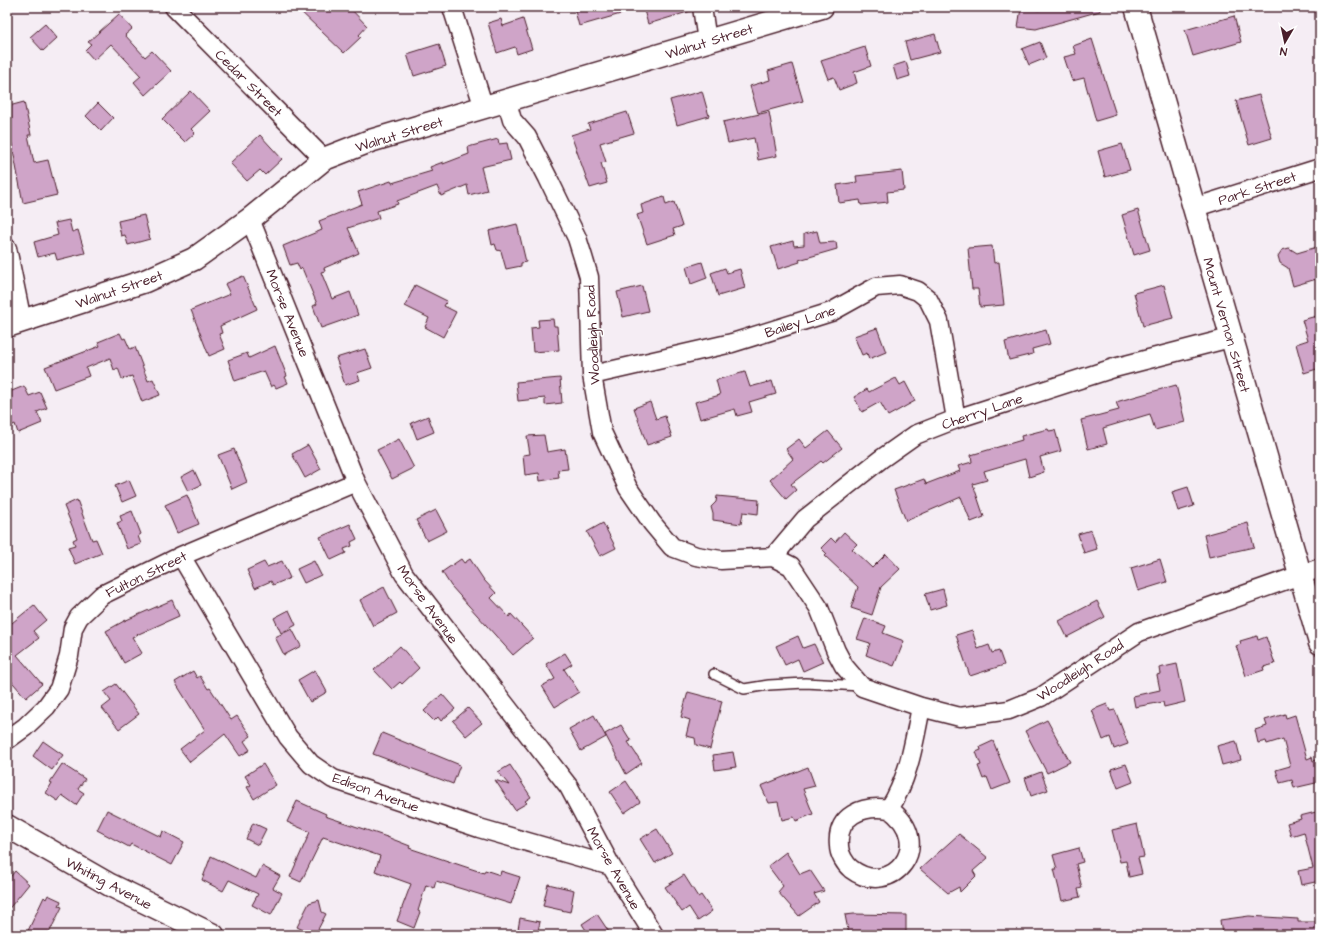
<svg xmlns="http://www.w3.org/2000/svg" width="1327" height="942" font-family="'Architects Daughter',sans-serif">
	<rect width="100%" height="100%" fill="#f5edf4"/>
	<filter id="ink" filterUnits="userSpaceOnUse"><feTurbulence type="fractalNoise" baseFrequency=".025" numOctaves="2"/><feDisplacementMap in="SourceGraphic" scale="8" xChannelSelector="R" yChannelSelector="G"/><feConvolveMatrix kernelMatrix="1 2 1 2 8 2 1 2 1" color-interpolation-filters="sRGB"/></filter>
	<g filter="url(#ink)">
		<path fill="#cfa4c8" stroke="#4a1f2b" d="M296,7H349L367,26L359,35L361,37L344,53Z
			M574,7H630L631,11L579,26Z
			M643,7H691V11L648,24Z
			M1050,7H1100V11L1036,29L1018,27L1021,8L1039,10Z
			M119,14L132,29L125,35L145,57L152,51L171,71L145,95L134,82L141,76L111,44L94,60L85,50L91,44L88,42Z
			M1234,16L1241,42L1193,56L1185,30Z
			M501,19L503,26L523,19L532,49L517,54L515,47L497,53L488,23Z
			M45,24L57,38L43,51L30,37Z
			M935,34L940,52L910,60L905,42Z
			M1092,39L1116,115L1096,121L1084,78L1072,81L1064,57L1076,54L1073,46Z
			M1040,42L1046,58L1029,65L1022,49Z
			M439,44L446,66L414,76L407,54Z
			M865,47L871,66L854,72L857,83L839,90L834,77L828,79L821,61Z
			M906,62L910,76L897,80L893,66Z
			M792,64L803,101L758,113L750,86L770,80L768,71Z
			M191,91L210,111L191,129L195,133L185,142L162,119Z
			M702,91L709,116L677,125L670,100Z
			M1259,95L1272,138L1249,145L1236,101Z
			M24,102L31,135H28L34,163L48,160L57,195L23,203L7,118L11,117L9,106Z
			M98,103L113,118L101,131L86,116Z
			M627,112L634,133L600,143L606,162L601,163L607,183L590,188L571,135L590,129L588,124Z
			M769,112L777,156L758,160L754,138L728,143L723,122Z
			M260,135L282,159L265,175L260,170L247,181L230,163Z
			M498,139L499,144L507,143L511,160L481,167L487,190L469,195L467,185L441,196L437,186L397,201L398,204L377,211L379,218L348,228L359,253L324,268L325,271L321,272L332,299L350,292L358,315L321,328L313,306L317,304L302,268L300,270L297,263L290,265L283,246L322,230L319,221L362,204L358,192L391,181L392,183L432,171L430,167L443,162V164L469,154L468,147Z
			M1122,144L1130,170L1105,177L1098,151Z
			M902,171L904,190L887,192L888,202L861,205L860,200L839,203L837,185L857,182L856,176Z
			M664,197L666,205L674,202L682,226L673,229L675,235L647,244L637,215L643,213L641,205Z
			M1138,210L1150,250L1134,255L1122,215Z
			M144,215L150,239L128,245L125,235L121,236L118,221Z
			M69,220L72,232L78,230L85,253L57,260L55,253L38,257L34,242L58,235L55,223Z
			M517,224L526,262L521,263V266L506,269L501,251L497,250L495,244L492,245L489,231Z
			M817,231L820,243L836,242L837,249L799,260L800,262L778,269L771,247L793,241L794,246L804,245V234Z
			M992,246L994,263L999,262L1004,305L980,307L978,289H972L968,248Z
			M1317,247L1320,255V278L1293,286L1288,268L1280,263L1278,256L1282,250L1289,248L1297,253Z
			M702,262L707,278L691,284L686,267Z
			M725,268L727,273L740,269L745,288L718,296L711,273Z
			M243,276L257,309L220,326L222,333L219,334L225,349L209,356L191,310L230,294L225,284Z
			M415,285L447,301L444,306L456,312L443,337L425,327L429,318L405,306Z
			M1164,285L1173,318L1143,326L1134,293Z
			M642,286L648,311L623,317L617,292Z
			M1320,315V368L1304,373L1296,344L1308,340L1302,320Z
			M553,319L554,326H557L559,350L533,352L531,328L539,327L538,320Z
			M877,328L886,352L869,359L867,353L862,355L854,336Z
			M1046,330L1050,344L1032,349L1033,354L1009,360L1005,342Z
			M120,333L123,339L125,338L130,349L135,347L148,381L153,379L160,395L142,402L132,376L122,379L118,368L114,370L110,358L86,368L89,376L54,389L45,367L100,346L98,342Z
			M275,346L287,376L285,377L288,383L276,388L274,385L271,387L264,371L235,381L228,360L247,353L249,358Z
			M365,349L372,368L357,373L360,380L345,385L336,358Z
			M745,372L750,387L772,381L776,394L749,402L752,412L737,416L735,409L700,419L695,402L720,395L716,380Z
			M560,378L562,403L545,405V398L518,401L516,382Z
			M896,378L900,385L905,382L915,401L888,416L880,402L862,412L854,397L867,389L869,392Z
			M1176,385L1185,422L1155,430L1150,414L1103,428L1107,444L1088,449L1081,420L1119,410L1116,402Z
			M24,386L29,396L40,392L47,408L37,412L42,423L18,433L15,424L7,428V393Z
			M650,402L656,419L665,416L672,437L647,445L634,408Z
			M428,416L434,432L417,439L411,423Z
			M1048,429L1049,431L1055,430L1061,451L1040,457L1044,472L1029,477L1025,459L984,471L987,480L973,484L984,517L971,522L961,497L906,521L894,490L924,479L926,484L960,471L958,466L972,462L971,455L1022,440L1021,436Z
			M828,431L842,448L823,463L821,461L791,484L796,490L786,499L770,480L793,459L786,449L799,439L806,448Z
			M544,435L547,452L565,449L568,469L558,470L559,478L540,481L539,473L525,475L523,455L530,454L527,436Z
			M399,439L414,468L392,479L377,450Z
			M308,445L321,469L305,478L292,454Z
			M234,449L247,482L232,489L218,455Z
			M194,470L201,485L188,491L181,477Z
			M129,480L136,496L122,502L115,486Z
			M1188,487L1194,506L1178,511L1172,492Z
			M187,495L199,524L177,533L165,505Z
			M717,496L759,500L758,514L743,512L741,524L713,520V514L711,507L716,502Z
			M77,500L92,540L96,539L102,553L75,564L68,547L75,545L73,540L77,538L64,506Z
			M436,510L447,531L427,541L416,520Z
			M132,511L141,534L138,536L141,544L127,549L117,523L122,521L120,516Z
			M603,523L616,548L600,556L587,532Z
			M1248,523L1254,547L1209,557L1204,535Z
			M350,524L357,539L351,542L352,546L344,549L346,553L331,560L320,537Z
			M1091,530L1097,549L1084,553L1078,534Z
			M844,532L857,544L852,549L872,568L886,554L900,569L881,587L872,615L851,608L858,587L825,556L827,554L821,548L831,538L835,542Z
			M461,559L464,563L470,559L484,580L496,593L491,598L509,617L511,614L533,638L513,655L451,586L442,572Z
			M1160,559L1167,582L1138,591L1131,568Z
			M282,561L290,578L273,585L271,581L255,588L247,570L264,562L267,567Z
			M314,561L321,575L304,583L297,569Z
			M384,587L397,613L373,626L360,600Z
			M943,589L947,605L930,610L925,594Z
			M172,600L179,616L132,637L142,653L124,663L106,631L124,621Z
			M1097,601L1105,617L1067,637L1059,621Z
			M34,605L46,620L33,631L39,638L17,655L42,684L26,698L7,676V627Z
			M289,610L296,625L281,633L274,618Z
			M865,618L886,626L883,633L904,641L894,666L866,655L870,643L857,639Z
			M292,629L301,646L284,655L275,637Z
			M972,630L978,649L989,645L992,653L999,651L1004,665L970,676L956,635Z
			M798,636L803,648L814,644L823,662L803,671L798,659L785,665L776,646Z
			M1257,636L1258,640L1266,637L1275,664L1263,667L1264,670L1246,676L1236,646L1241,644L1240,641Z
			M400,646L419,668L402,684L400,682L392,689L374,670Z
			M565,653L572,664L564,669L579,692L555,707L542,686L555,679L546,664Z
			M1177,664L1185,702L1164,707L1163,702L1135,707L1133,696L1160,690L1157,675L1160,674L1159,668Z
			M315,670L327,692L310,702L298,680Z
			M193,671L197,678L200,676L208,689L210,688L231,720L237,716L251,736L244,741L250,750L240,756L225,734L190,762L180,749L205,730L175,682Z
			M116,684L139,714L119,729L102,708L111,701L104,692Z
			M688,692L722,701L710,749L696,745L695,738L686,736L690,720L681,717Z
			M442,694L455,709L441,721L438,717L434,721L424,711Z
			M1107,704L1110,711L1115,710L1128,744L1114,749L1110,737L1103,740L1092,710Z
			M468,708L482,723L466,736L453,721Z
			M1285,714L1286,718L1295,715L1307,759L1312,757L1313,761L1320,759V782L1294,788L1292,780L1280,783L1276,770L1290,766L1283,739L1267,744L1266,741L1258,743L1255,730L1267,726L1265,720Z
			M594,715L606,737L581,751L569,729Z
			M1047,720L1070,762L1047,773L1025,731Z
			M621,725L631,741L628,742L642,763L626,774L605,734Z
			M382,733L460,765L453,784L373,754Z
			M43,741L63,755L52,770L33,756Z
			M993,741L1010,783L992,790L987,777L983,779L978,766L981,765L976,752L981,750L980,747Z
			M1236,741L1241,760L1222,765L1217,746Z
			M733,752L736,767L715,770L713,755Z
			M62,764L85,779L78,789L84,793L76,805L62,795L58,801L46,793L52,783L50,782Z
			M263,764L276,785L254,799L247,787L251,785L245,776Z
			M1126,764L1133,782L1118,788L1111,769Z
			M510,765L531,797L525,801L527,803L515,810L495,780L509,785L498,772Z
			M808,767L815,786L803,789L813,814L796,821L794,817L782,820L778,802L769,803L761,786Z
			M1041,772L1048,790L1031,796L1025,778Z
			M626,781L640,802L624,813L610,792Z
			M297,801L326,814L325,816L387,837L410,846L409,848L484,873L485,870L500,875L501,871L520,877L511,904L436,881L434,888L426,885L418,911L420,912L414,928L397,921L411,884L375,871L380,856L323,837L301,882L290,877L310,832L287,822Z
			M107,810L161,837L163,831L184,842L172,865L131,844L129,847L97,830Z
			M1320,811V881L1301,885L1298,871L1313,868L1304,832L1291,836L1287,823L1301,819L1300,816Z
			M253,823L266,829L258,845L246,839Z
			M1137,824L1144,857L1138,858L1142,874L1129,877L1126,861L1120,862L1112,830Z
			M657,829L672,853L655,863L640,839Z
			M959,834L988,858L973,871L976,876L960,892L959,887L948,893L920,869Z
			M1079,848L1083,862L1076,864L1082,888L1078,889L1080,897L1062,901L1054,869H1057L1053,855Z
			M786,852L800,874L810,870L824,891L814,894L819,902L799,916L778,892L783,886L768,866Z
			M211,856L256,878L262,866L280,876L273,888L282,893L271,915L252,905L258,894L229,880L223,891L202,880Z
			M15,871L29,884L7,911V881Z
			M684,875L698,897L701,895L712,911L698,921L689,907L682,912L665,887Z
			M548,884L574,890L570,912L543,906Z
			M48,895L61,901L59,906L62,907L48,935H26L44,897L46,899Z
			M319,900L322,912L326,914L315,935H313L297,927L309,903Z
			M597,914L611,935H589L582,924Z
			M854,914L906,915V935H849L845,915Z
			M1249,916L1298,919V922H1320V935H1222L1220,920Z
			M520,918L540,922L537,935H517Z"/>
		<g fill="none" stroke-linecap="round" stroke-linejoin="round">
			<g stroke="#4a1f2b" stroke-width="12">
				<path id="lane" d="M714,674L744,689L769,685L805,683L861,686"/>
			</g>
			<g stroke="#4a1f2b" stroke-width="21">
				<path id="street" d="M174,7L324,159
					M452,7L484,108
					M702,7L707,41
					M507,102L512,120L527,137L548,178L577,238L583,257L589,277L592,375L602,432L628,488L652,523L672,547L696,556L721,560L773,557L791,566L819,608L836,651L844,666L862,687L921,707L960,717L1009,710L1041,697L1139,632L1320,568
					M1193,208L1320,168
					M250,219L356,482L404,574L569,787L611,866L654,935
					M7,248L22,321
					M592,375L732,343L831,312L876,287L900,285L918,291L928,299L939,321L956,419
					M181,556L288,737L311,764L333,779L479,828L611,866
					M773,557L805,519L881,459L915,435L956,419L1114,368L1230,338
					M7,740L25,727L46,707L59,689L69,656L73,628L79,617L102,595L181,556L356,482
					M889,809C863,805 836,815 839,846C839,854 845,864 851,869C892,900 937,843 889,809C909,778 914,742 921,707"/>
			</g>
			<g stroke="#4a1f2b" stroke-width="25">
				<path id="secondary" d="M1136,7L1320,643
					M7,326L145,281L194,259L250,219L324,159L370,141L822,7
					M7,826L110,885L213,935"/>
			</g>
			<use href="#lane" stroke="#fff" stroke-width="9"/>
			<use href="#street" stroke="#fff" stroke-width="18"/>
			<use href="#secondary" stroke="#fff" stroke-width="22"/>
		</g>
	</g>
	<g text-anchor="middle" stroke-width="3" stroke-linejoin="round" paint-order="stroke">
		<g font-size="14" fill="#4a1f2b" stroke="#fff">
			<text transform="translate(709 41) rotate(-17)" y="5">Walnut Street</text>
			<text transform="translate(249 83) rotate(45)" y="5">Cedar Street</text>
			<text transform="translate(399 134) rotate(-17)" y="5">Walnut Street</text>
			<text transform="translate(1257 188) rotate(-18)" y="5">Park Street</text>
			<text transform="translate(119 289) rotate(-19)" y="5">Walnut Street</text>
			<text transform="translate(288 313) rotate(68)" y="5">Morse Avenue</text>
			<text transform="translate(800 321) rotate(-19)" y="5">Bailey Lane</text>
			<text transform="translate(1227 325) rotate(74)" y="5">Mount Vernon Street</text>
			<text transform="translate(592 335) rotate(-93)" y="5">Woodleigh Road</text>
			<text transform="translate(982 411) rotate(-19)" y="5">Cherry Lane</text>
			<text transform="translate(146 574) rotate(-26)" y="5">Fulton Street</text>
			<text transform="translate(428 604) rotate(54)" y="5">Morse Avenue</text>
			<text transform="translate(1080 670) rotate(-33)" y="5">Woodleigh Road</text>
			<text transform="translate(376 792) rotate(20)" y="5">Edison Avenue</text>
			<text transform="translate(614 868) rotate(60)" y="5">Morse Avenue</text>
			<text transform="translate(109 883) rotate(28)" y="5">Whiting Avenue</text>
		</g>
	</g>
	<rect width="1327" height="942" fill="none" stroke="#fff" stroke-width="24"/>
	<rect x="12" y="12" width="1303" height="918" fill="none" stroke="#4a1f2b" stroke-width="1.5" filter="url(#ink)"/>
	<g transform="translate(1285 42) rotate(189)" stroke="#ffffff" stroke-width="3" paint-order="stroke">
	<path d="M0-3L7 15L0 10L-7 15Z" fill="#4a1f2b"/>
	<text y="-6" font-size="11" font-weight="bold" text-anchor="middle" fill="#4a1f2b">N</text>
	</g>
</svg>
